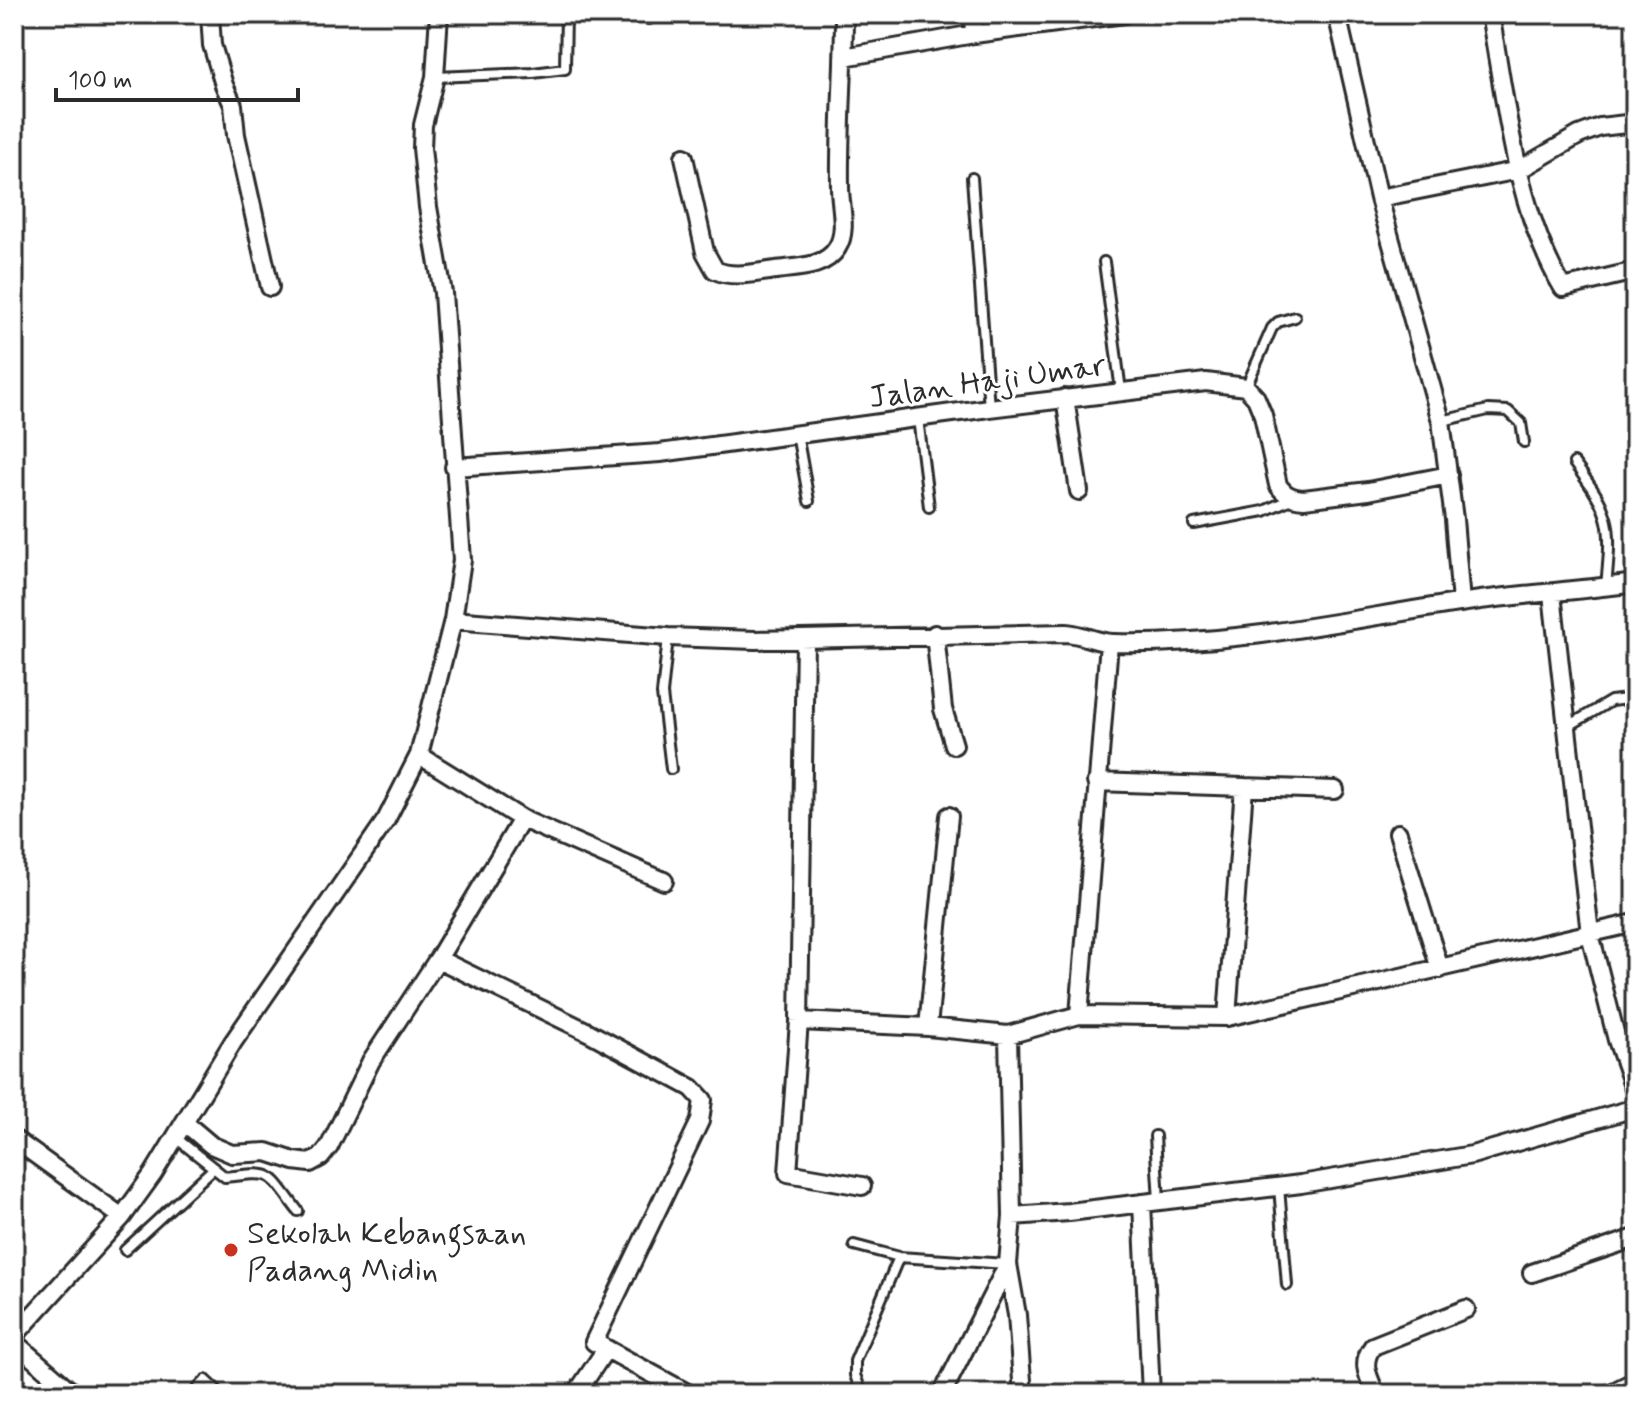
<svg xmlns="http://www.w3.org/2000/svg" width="1649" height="1408" font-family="Mynerve,sans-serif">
	<rect width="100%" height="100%" fill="#fff"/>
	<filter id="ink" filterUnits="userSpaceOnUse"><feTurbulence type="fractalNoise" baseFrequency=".0125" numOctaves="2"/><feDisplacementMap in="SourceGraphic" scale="16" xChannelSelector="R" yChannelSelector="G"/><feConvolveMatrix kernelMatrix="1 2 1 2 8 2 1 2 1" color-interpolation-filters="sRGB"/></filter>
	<g filter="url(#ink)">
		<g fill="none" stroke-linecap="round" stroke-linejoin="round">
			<g stroke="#2b2b2b" stroke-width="14">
				<path id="service" d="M649,19V14
					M436,77L533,73L565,69L566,14
					M972,178L989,408
					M1104,262L1121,391
					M1246,387L1272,328L1278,322L1295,317
					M918,418L929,507
					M1442,421L1488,410L1508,411L1521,423L1524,442
					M797,434L809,501
					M1574,463C1613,515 1612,524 1606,587
					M1194,524L1264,511L1293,498
					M668,637L662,694L671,769
					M1567,727L1611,701L1635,698
					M1155,1136L1159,1201
					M176,1138L225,1177C276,1171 267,1171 298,1211
					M1279,1187L1287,1285
					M854,1245L899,1257L1007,1264
					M125,1250L214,1168
					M193,1394L206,1380L221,1394
					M862,1394L855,1375V1361L899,1257"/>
			</g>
			<g stroke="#2b2b2b" stroke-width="22">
				<path id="minor" d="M210,14L212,45L224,85L233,105L236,135L270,287
					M973,14L974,34
					M1337,14L1379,198L1441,421L1454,519L1461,603
					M1490,14C1506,103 1516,209 1563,288L1635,271
					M844,57L974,34L1124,14
					M684,157L705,252L715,270C733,279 757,272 776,270C797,267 825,268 837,248C848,231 840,206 840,187C839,129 844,72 844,14
					M1379,198L1519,170L1579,135L1600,127L1635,123
					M1065,398L1079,491
					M454,467L660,453L989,408L1206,382L1246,387L1256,398L1263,415L1278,485C1285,495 1291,498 1304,499L1368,491L1449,475
					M1552,594L1590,934L1617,1040L1635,1091
					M453,620L668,637L755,640L1066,633C1083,634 1098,643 1114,643C1231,646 1344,620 1459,603C1517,594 1577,591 1635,583
					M935,634L943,709L954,745
					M805,641L799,1021L788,1173L862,1186
					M419,755L522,819L664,881
					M1096,782L1335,790
					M1398,833L1440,969
					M438,959L590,1033L692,1088L703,1100L700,1121L594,1342L689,1394
					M1079,1015L1109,643
					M1227,1017L1244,787
					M799,1021L928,1027L1008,1035L1079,1015L1227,1017L1635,923
					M928,1027L949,816
					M1008,1035L1012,1216L1008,1264L1017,1315L1023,1394
					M185,1123L211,1145L232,1154L267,1152L294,1161L310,1163L321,1157L329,1147L371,1061L438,959L522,819
					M14,1139L122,1217
					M1142,1203L1151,1394
					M1012,1216L1069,1212L1301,1184L1472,1155L1635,1108
					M1532,1273L1635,1238
					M14,1336L122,1217L153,1174L233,1042L386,820L419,755L453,620L462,560L443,293L428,207L422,148L423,125L435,77L439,14
					M14,1342L74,1394
					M576,1394L606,1349
					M942,1394L1008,1264
					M1376,1394C1368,1376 1360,1363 1373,1346L1466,1309
					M1609,1394L1635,1381"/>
			</g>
			<g stroke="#2b2b2b" stroke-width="32">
				<path id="trunk" d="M14,1392L16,1394"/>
			</g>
			<use href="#service" stroke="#fff" stroke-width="8"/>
			<use href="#minor" stroke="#fff" stroke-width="16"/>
			<use href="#trunk" stroke="#fddf80" stroke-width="26"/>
		</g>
	</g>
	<circle fill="#c8321e" stroke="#fff" stroke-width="3" cx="231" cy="1250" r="8"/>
	<g text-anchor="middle" stroke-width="6" stroke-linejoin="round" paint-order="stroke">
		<g font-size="32" fill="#2b2b2b" stroke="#fff">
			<text transform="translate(987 380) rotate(-8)" y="11">Jalan Haji Umar</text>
		</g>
		<g font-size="32" fill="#2b2b2b" stroke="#fff" text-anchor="start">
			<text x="247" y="1243">Sekolah Kebangsaan<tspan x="247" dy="37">Padang Midin</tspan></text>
		</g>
	</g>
	<rect width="1649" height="1408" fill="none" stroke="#fff" stroke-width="48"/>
	<rect x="24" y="24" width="1601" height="1360" fill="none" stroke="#2b2b2b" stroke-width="3" filter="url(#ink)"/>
	<path d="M56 88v12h242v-12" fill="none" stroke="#2b2b2b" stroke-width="4"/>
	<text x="68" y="88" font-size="24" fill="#2b2b2b" stroke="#ffffff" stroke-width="6" paint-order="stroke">100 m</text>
</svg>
